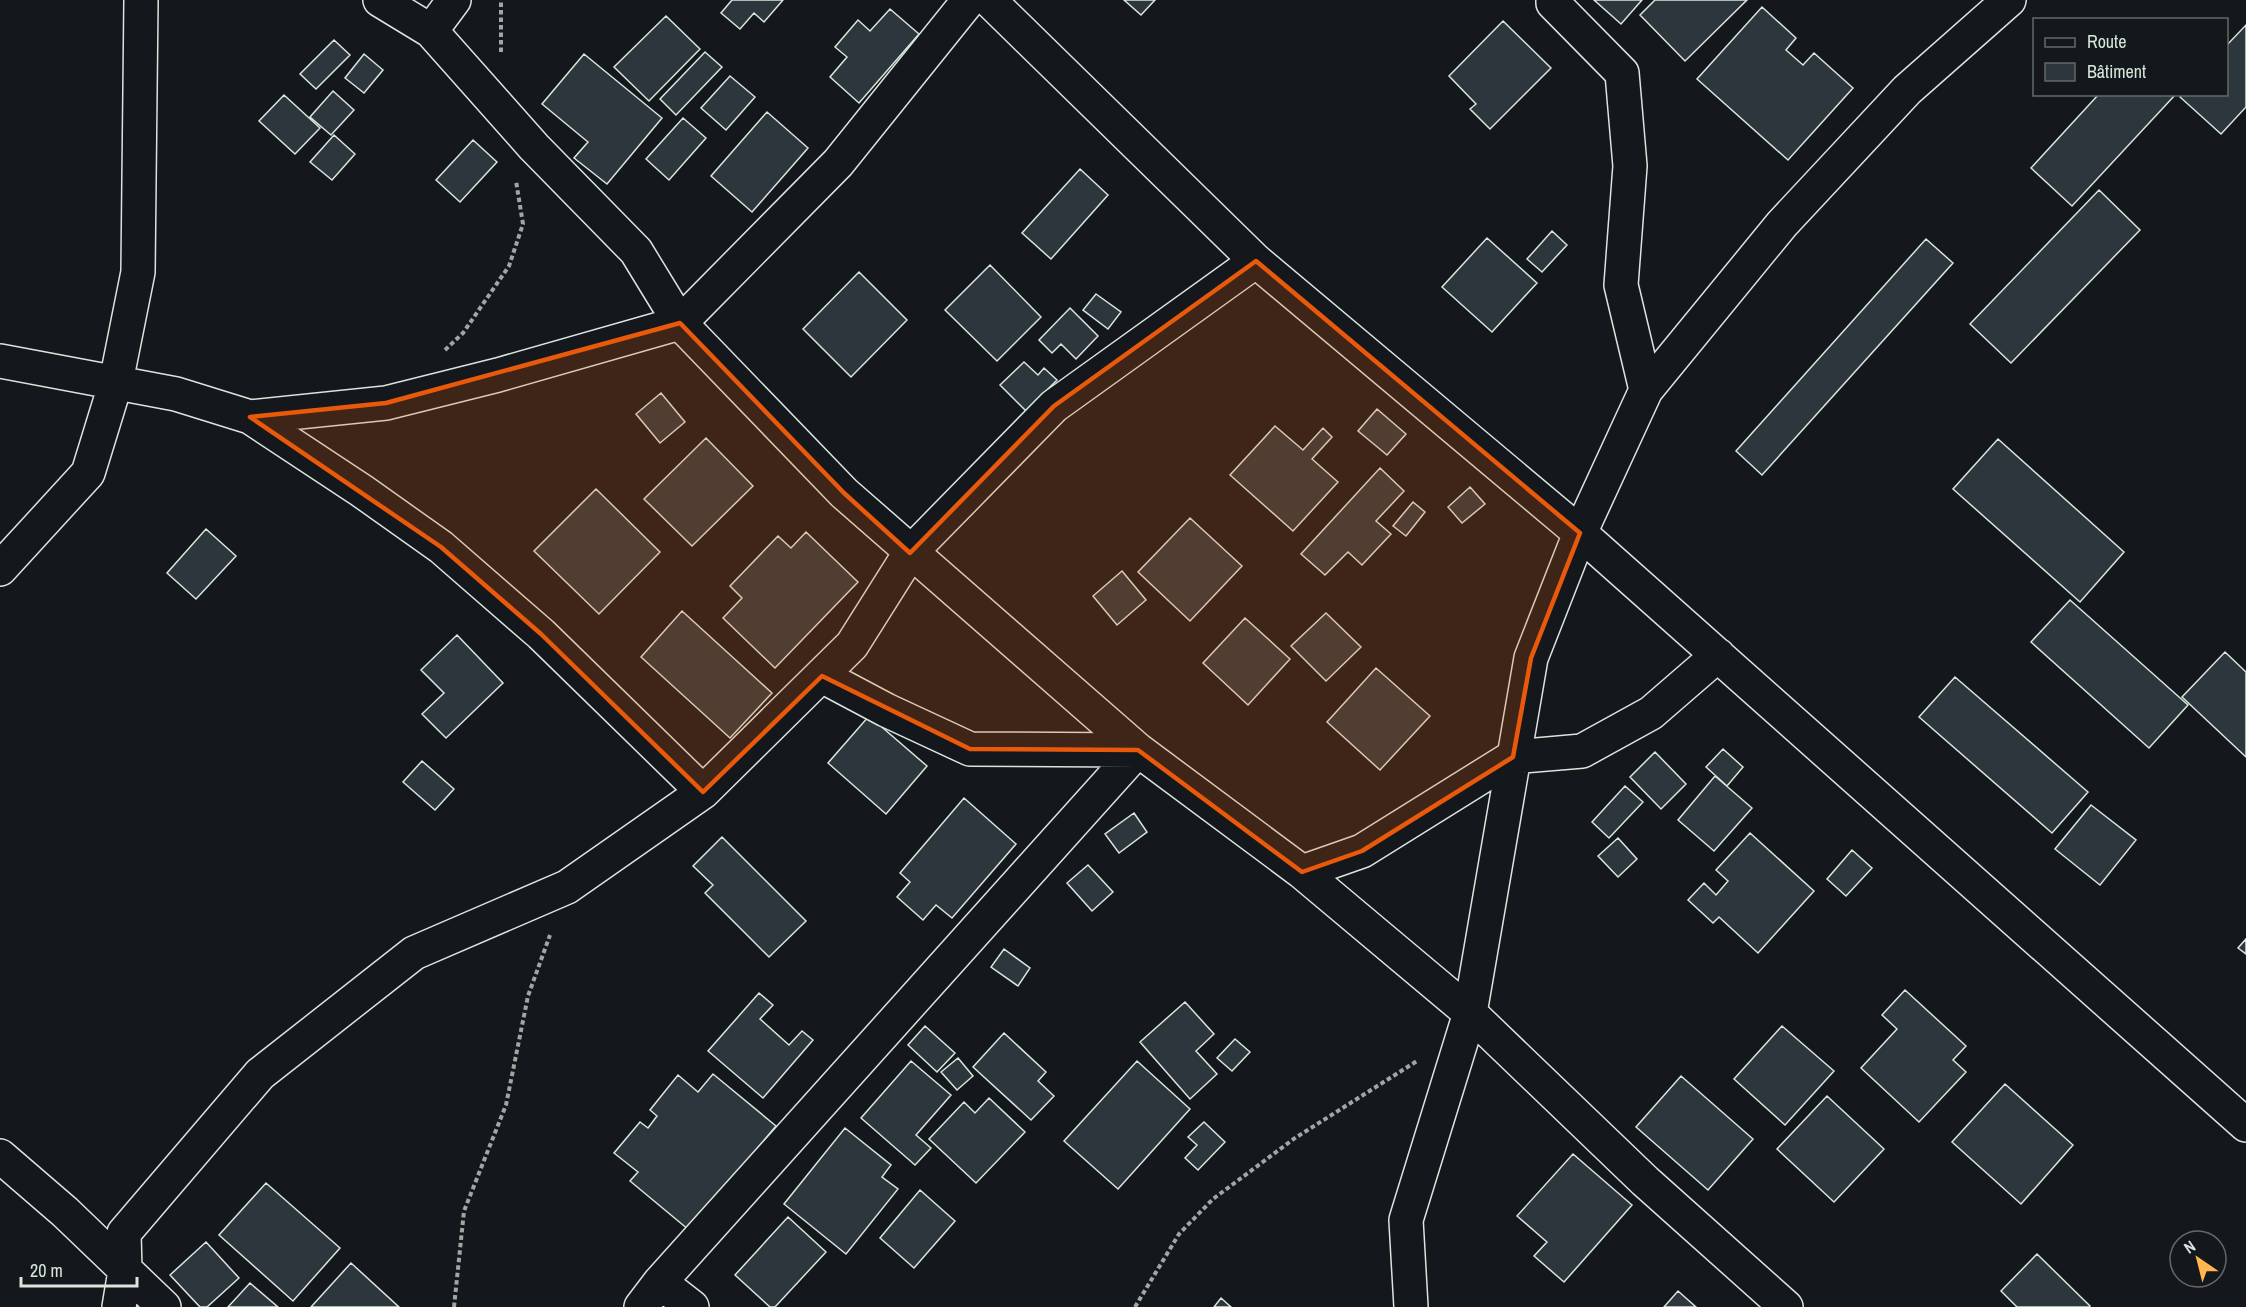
<svg xmlns="http://www.w3.org/2000/svg" width="2246" height="1307" font-family="'Archivo Narrow',sans-serif">
	<rect width="100%" height="100%" fill="#14181c"/>
	<path fill="#2c363c" stroke="#d8e6dc" stroke-width="1.5" d="M732,0H783L764,22L754,13L740,29L721,13Z
		M1124,0H1155L1141,15Z
		M1594,0H1642L1621,24Z
		M1655,0H1747L1685,61L1640,15Z
		M1762,7L1796,38L1786,50L1803,65L1814,53L1853,88L1788,160L1697,79Z
		M890,9L919,34L859,103L830,77L847,57L835,47L858,20L870,31Z
		M666,16L700,49L649,101L614,67Z
		M1503,21L1551,68L1490,129L1470,109L1476,104L1449,76Z
		M2246,25V107L2221,134L2180,97L2182,94H2226V46Z
		M334,40L350,55L316,89L300,74Z
		M705,52L722,67L676,115L660,99Z
		M364,54L383,70L364,93L345,78Z
		M584,54L662,118L607,184L574,158L588,142L542,104Z
		M730,76L755,97L726,130L701,108Z
		M333,91L354,110L331,135L310,117Z
		M2099,94H2176L2072,206L2031,168Z
		M284,95L320,128L295,154L259,121Z
		M767,112L808,148L752,212L711,176Z
		M683,118L706,138L669,180L646,159Z
		M334,135L355,154L332,180L310,162Z
		M473,140L497,162L460,202L436,180Z
		M1080,169L1108,195L1051,259L1022,233Z
		M2099,190L2140,230L2011,363L1970,324Z
		M1552,231L1567,245L1542,272L1527,259Z
		M1487,238L1537,283L1492,332L1442,287Z
		M1926,239L1953,263L1762,475L1736,451Z
		M990,265L1041,317L997,361L945,310Z
		M859,272L907,320L851,377L803,329Z
		M1096,294L1121,312L1108,329L1083,310Z
		M1070,308L1098,336L1076,359L1061,344L1052,353L1039,340Z
		M1024,362L1038,375L1044,368L1057,380L1026,411L1000,385Z
		M661,393L685,422L660,443L636,414Z
		M1377,409L1406,434L1387,455L1358,431Z
		M1275,426L1303,450L1323,428L1332,437L1312,459L1338,482L1293,531L1230,475Z
		M706,438L753,486L692,546L644,499Z
		M1998,439L2124,552L2080,602L1953,489Z
		M1380,468L1404,491L1376,521L1391,534L1362,565L1348,552L1325,575L1301,554Z
		M1470,487L1485,504L1462,523L1448,507Z
		M596,489L660,552L599,614L534,551Z
		M1413,502L1425,512L1406,536L1393,526Z
		M1190,518L1242,566L1190,621L1138,572Z
		M206,529L236,556L196,599L167,573Z
		M806,532L858,582L775,668L723,618L742,598L730,586L778,536L791,548Z
		M1122,571L1146,600L1117,625L1093,596Z
		M2070,600L2188,705L2149,748L2031,642Z
		M682,611L772,693L730,738L641,657Z
		M1326,613L1361,647L1326,681L1291,646Z
		M1245,618L1290,659L1248,705L1203,663Z
		M457,635L503,683L446,738L422,714L444,693L421,670Z
		M2225,652L2246,672V757L2182,697Z
		M1376,668L1430,716L1380,770L1327,722Z
		M1955,677L2088,792L2052,833L1919,717Z
		M869,716L927,766L886,814L828,763Z
		M1723,749L1743,767L1727,786L1706,767Z
		M1655,752L1686,784L1661,809L1630,777Z
		M422,761L454,789L435,810L403,782Z
		M1715,776L1752,808L1714,851L1678,820Z
		M1625,786L1643,802L1609,838L1592,822Z
		M964,798L1016,844L952,918L936,905L923,920L897,897L910,882L900,873Z
		M2091,805L2136,840L2100,885L2055,849Z
		M1134,813L1147,832L1119,853L1105,834Z
		M1750,833L1814,891L1758,953L1719,917L1713,923L1688,900L1704,883L1716,895L1728,881L1716,870Z
		M722,837L806,921L769,957L705,893L713,885L693,866Z
		M1618,838L1637,859L1618,877L1598,856Z
		M1852,850L1872,868L1846,896L1827,879Z
		M1088,865L1113,892L1092,911L1067,883Z
		M2246,939V954L2238,948Z
		M1004,949L1030,968L1018,986L991,967Z
		M1905,990L1966,1046L1953,1060L1966,1072L1919,1122L1861,1068L1897,1029L1882,1015Z
		M759,993L773,1005L760,1019L789,1045L802,1031L813,1040L763,1098L708,1051Z
		M1185,1002L1214,1034L1196,1051L1217,1074L1190,1099L1140,1042Z
		M925,1026L955,1053L937,1072L908,1045Z
		M1782,1026L1834,1071L1785,1125L1734,1079Z
		M1004,1033L1046,1072L1038,1081L1054,1096L1031,1120L973,1067Z
		M1235,1039L1250,1052L1232,1071L1217,1058Z
		M958,1058L973,1076L957,1090L941,1072Z
		M911,1061L951,1095L916,1135L931,1148L915,1165L861,1118Z
		M1137,1061L1190,1109L1118,1189L1064,1141Z
		M713,1074L776,1126L689,1230L630,1181L638,1172L614,1153L640,1122L648,1128L657,1116L650,1110L678,1075L698,1092Z
		M1681,1076L1753,1139L1708,1190L1636,1127Z
		M2005,1084L2073,1145L2021,1204L1952,1142Z
		M1827,1096L1884,1149L1834,1202L1777,1149Z
		M989,1098L1025,1132L976,1183L929,1139L964,1102L975,1113Z
		M1204,1122L1225,1142L1198,1170L1185,1158L1197,1145L1188,1137Z
		M845,1128L891,1165L882,1177L898,1189L846,1254L784,1204Z
		M1573,1154L1632,1205L1564,1282L1534,1256L1547,1242L1517,1216Z
		M266,1183L340,1248L293,1301L219,1235Z
		M920,1190L955,1221L914,1268L880,1238Z
		M788,1217L826,1252L775,1307H770L735,1275Z
		M206,1242L239,1278L207,1307H200L170,1275Z
		M2037,1254L2090,1306L2089,1307H2017L2001,1291Z
		M351,1263L399,1307H311Z
		M250,1283L278,1307H228Z
		M1678,1291L1696,1307H1664Z
		M1221,1298L1231,1307H1214Z"/>
	<g fill="none" stroke-linecap="round" stroke-linejoin="round">
		<g stroke="#d8e6dc" stroke-width="36">
			<path id="street" d="M380,0L431,31L534,147L636,251L680,323L844,493L1138,750L1302,872L1470,1013L1645,1181L1786,1307
				M989,0L1256,261L1580,533L2246,1125
				M1553,0V3L1622,73L1630,166L1621,285L1646,390
				M431,31L454,0
				M0,361L176,394L250,417L362,491L441,547L541,634L703,792
				M250,417L386,403L498,375L680,323L838,163L969,0
				M0,569L88,473L116,382L138,272L141,0
				M822,676L886,710L970,749L1138,750
				M1302,872L1362,851L1513,757L1582,751L1651,713L1718,655
				M0,1156L65,1212L164,1307
				M660,1282L692,1307
				M119,1307L125,1271L124,1233L260,1074L414,953L567,887L703,792L852,645L910,553L1054,406L1256,261
				M641,1307L660,1282L1138,750
				M1411,1307L1406,1220L1470,1013L1531,658L1580,533L1646,390L1782,224L1907,90L2009,0"/>
		</g>
		<path stroke="#9da8a2" stroke-width="4" stroke-dasharray="4.5 3" stroke-linecap="butt" d="M501,52V0
			M445,350L463,333L509,266L523,224L516,181
			M454,1307L464,1211L506,1105L528,996L550,935
			M1135,1307L1179,1234L1213,1199L1295,1138L1417,1061"/>
		<use href="#street" stroke="#14181c" stroke-width="33"/>
	</g>
	<path fill="#e8590c" fill-opacity="0.2" stroke="#e8590c" stroke-width="4.5" stroke-linejoin="round" d="M1256,261L1580,533L1531,658L1513,757L1362,851L1302,872L1138,750L970,749L822,676L703,792L541,634L441,547L250,417L386,403L680,323L844,493L910,553L1054,406Z"/>
	<rect x="2033" y="18" width="195" height="78" fill="#14181c" stroke="#626a69" stroke-width="1.5"/>
	<rect x="2045" y="38" width="30" height="9" fill="#14181c" stroke="#626a69" stroke-width="1.5"/>
	<text x="2087" y="48" font-size="18" fill="#d8e6dc">Route</text>
	<rect x="2045" y="63" width="30" height="18" fill="#2c363c" stroke="#626a69" stroke-width="1.5"/>
	<text x="2087" y="78" font-size="18" fill="#d8e6dc">Bâtiment</text>
	<g transform="translate(2198 1259) rotate(325)"><circle r="28" fill="#14181c" stroke="#626a69" stroke-width="1.5"/>
	<path d="M0-4.5L10 22L0 15L-10 22Z" fill="#ffb74d"/>
	<text y="-9" font-size="16" font-weight="bold" text-anchor="middle" fill="#d8e6dc">N</text>
	</g>
	<path d="M21 1277v9h116v-9" fill="none" stroke="#d8e6dc" stroke-width="3"/>
	<text x="30" y="1277" font-size="18" fill="#d8e6dc" stroke="#14181c" stroke-width="4.5" paint-order="stroke">20 m</text>
</svg>
